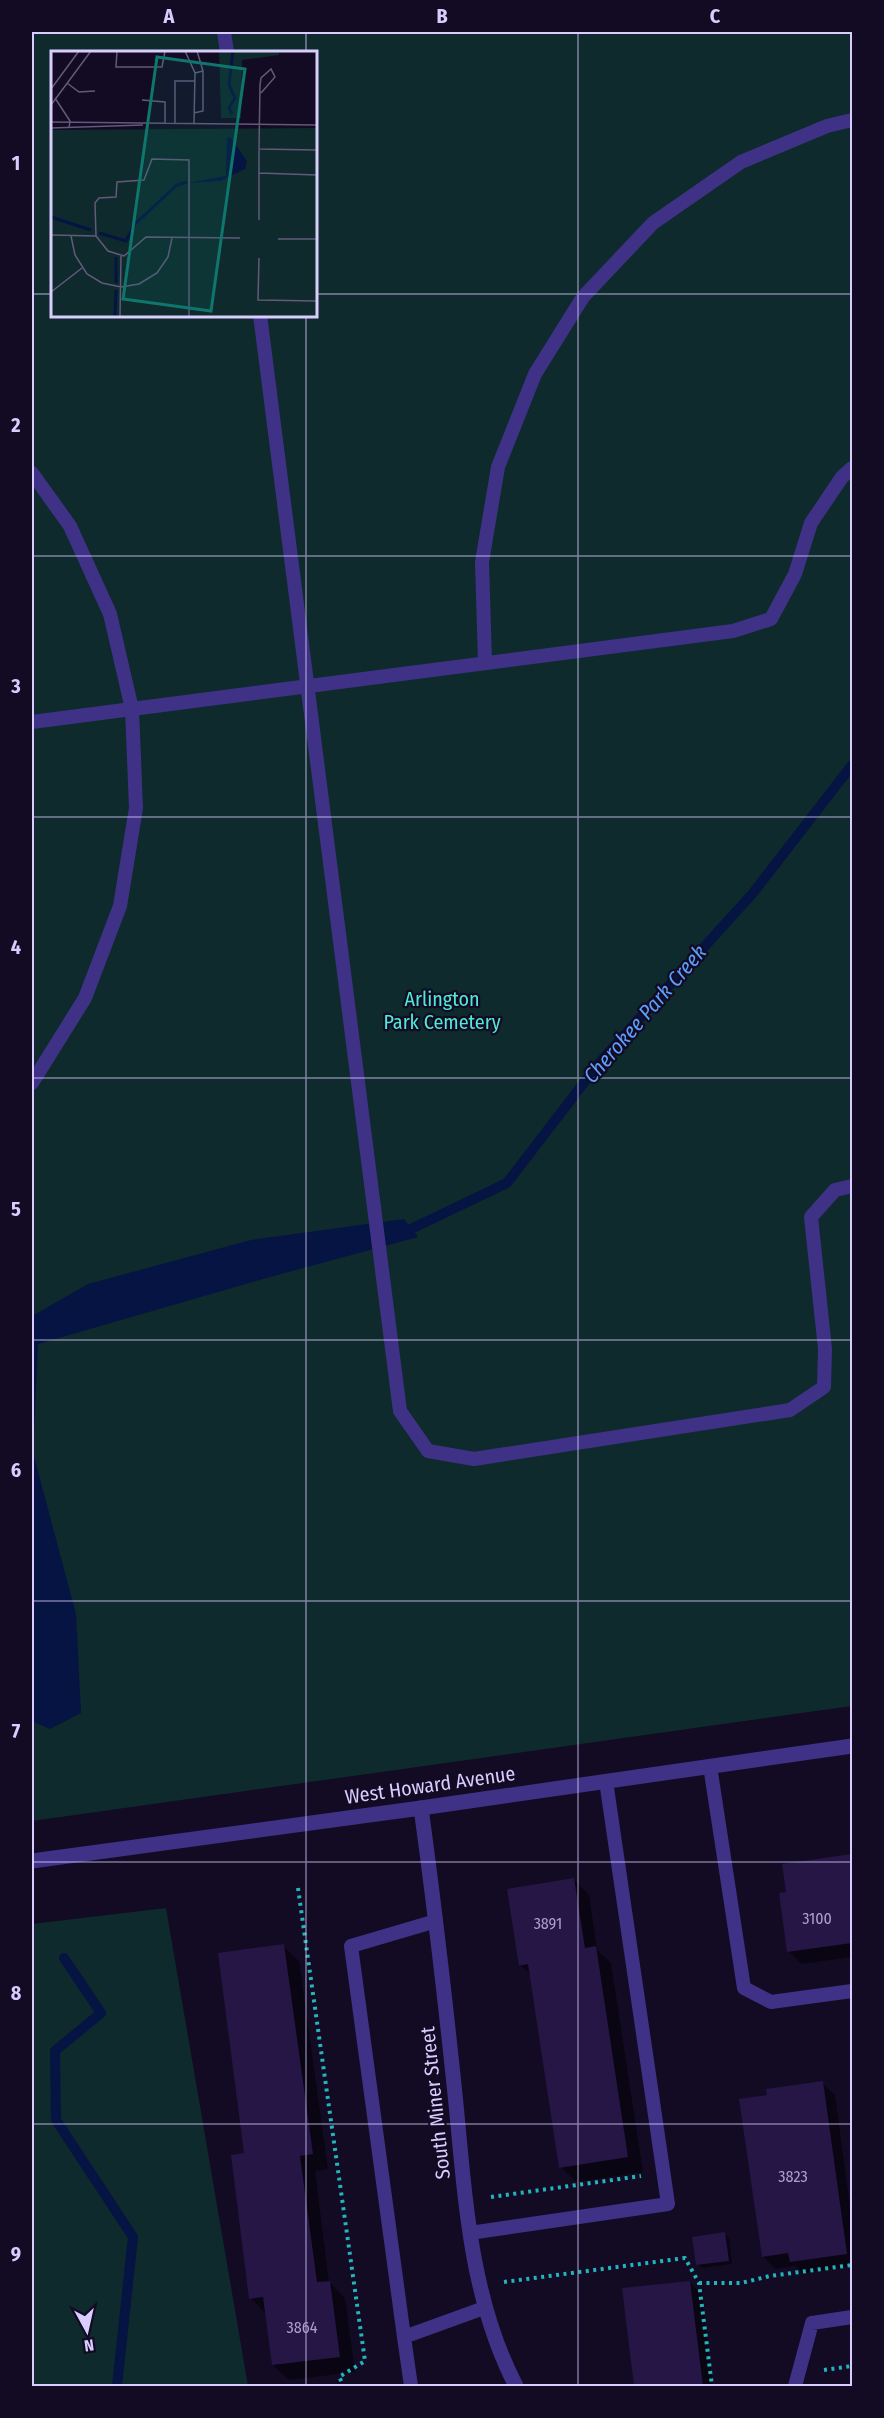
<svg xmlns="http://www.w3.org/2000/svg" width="884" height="2418" font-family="'Fira Sans Condensed',sans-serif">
	<rect width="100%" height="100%" fill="#120b23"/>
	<path fill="#0e2a2d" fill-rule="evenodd" d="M32,32H852V1706L32,1821ZM52,52H315V315H52Z
		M166,1908L248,2386H32V1924Z"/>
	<path fill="#051442" d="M404,1219L418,1237L270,1277L38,1344L33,1453L76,1614L81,1713L50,1729L32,1721V1316L88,1284L251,1240Z"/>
	<path fill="#0007" d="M852,1856V1957L801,1964L789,1952L788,1894L784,1865Z
		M574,1880L589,1895L597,1950L611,1963L643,2172L576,2182L561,2167L532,1976L520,1965Z
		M283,1946L299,1961L328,2169L315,2171L329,2282L345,2298L355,2372L289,2380L273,2365L266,2314L251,2298L246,2155Z
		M822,2083L835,2095L852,2221V2267L803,2273L795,2266L775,2269L763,2256L768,2097Z
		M725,2234L729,2238L732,2264L702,2268L698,2264Z
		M689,2282L702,2294L713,2386H635L624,2290Z"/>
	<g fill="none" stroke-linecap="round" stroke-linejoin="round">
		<path stroke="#051442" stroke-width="10" d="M411,1229L507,1183L599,1063L753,893L852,765
			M64,1958L101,2013L55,2051L56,2120L133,2237L117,2386"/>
	</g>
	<path fill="#251645" d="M852,1854V1943L787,1952L779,1893L786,1892L782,1864Z
		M574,1878L585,1948L596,1946L628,2157L559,2168L528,1964L519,1966L507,1889Z
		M284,1944L313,2154L300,2156L317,2282L330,2281L340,2357L272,2365L263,2297L249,2299L231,2155L244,2153L218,1953Z
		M823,2081L847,2254L790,2262L788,2253L762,2257L739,2099L767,2095L766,2089Z
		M725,2232L729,2261L696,2265L692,2237Z
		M690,2281L703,2386H634L622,2288Z"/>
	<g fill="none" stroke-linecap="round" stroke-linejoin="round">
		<path stroke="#23b4bd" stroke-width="4" stroke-dasharray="3 4.5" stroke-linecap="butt" d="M298,1888L365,2361L339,2377L344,2386
			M491,2197L641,2176
			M504,2282L685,2258L699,2283L712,2386
			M699,2283H741L770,2276L852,2265
			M824,2370L852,2366"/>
		<path stroke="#3f3286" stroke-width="14" d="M224,32L227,52
			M260,315L400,1411L428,1451L474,1459L790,1410L824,1387L825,1349L811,1217L835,1190L852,1186
			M32,473L70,526L110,614L132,709L136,808L120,906L85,998L32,1083
			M485,663L482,562L498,467L535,374L583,297L653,223L741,162L827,126L852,120
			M32,722L733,631L771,619L795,574L811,523L842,477L852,468
			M710,1766L744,1988L771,2002L852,1991
			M470,2233L668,2204L606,1781
			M404,2337L351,1946L436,1921
			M411,2386L404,2337L484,2308
			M795,2386L812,2323L852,2317"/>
		<path stroke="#3f3286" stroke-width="15" d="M421,1808C434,1903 445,1998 455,2094C465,2193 469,2296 516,2386"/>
		<path stroke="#3f3286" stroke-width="15" d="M32,1861L421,1808L852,1746"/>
	</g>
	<path fill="none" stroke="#d9cdff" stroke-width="1.5" stroke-opacity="0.55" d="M306,32V52M578,32V2386M32,294H52M315,294H852M306,315V2386M32,556H852M32,817H852M32,1078H852M32,1340H852M32,1601H852M32,1862H852M32,2124H852"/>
	<g text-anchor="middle" stroke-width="4.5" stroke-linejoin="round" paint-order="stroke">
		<g font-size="16" fill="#ac9fd0">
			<text x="817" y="1924">3100</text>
			<text x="548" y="1929">3891</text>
			<text x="793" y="2182">3823</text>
			<text x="302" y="2333">3864</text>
		</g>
		<g font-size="20" fill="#4eead6" stroke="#120b23">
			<text x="442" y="1006">Arlington<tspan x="442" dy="23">Park Cemetery</tspan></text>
		</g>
		<g font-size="20" fill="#d9cdff" stroke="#120b23">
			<text transform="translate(430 1785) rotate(-8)" y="7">West Howard Avenue</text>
			<text transform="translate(435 2103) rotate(-96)" y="7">South Miner Street</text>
		</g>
		<g font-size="21" font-style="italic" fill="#5b9fff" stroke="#120b23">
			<text transform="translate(645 1014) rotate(-49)" y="7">Cherokee Park Creek</text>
		</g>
	</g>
	<g transform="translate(51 51)">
		<rect width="266" height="266" fill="#120b23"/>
		<path d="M168,0H228V4L191,9L190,67H170ZM265,77V265H0V79Z" fill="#0e2a2d"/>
		<path d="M179,86L196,110L194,118L169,130L137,132L175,125L176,87Z" fill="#051442"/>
		<path fill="none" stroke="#051442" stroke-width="3" d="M181,63L178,57L184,47L178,34L182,0M0,166L40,179M48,182L75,190L84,173L126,134L136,131M65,232V206M64,265L65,239"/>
		<path fill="none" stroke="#62597b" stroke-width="1.5" d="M66,0L65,16H111L114,0M134,0L144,22L143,73M144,22L152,20L146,0M16,32L28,41L44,40M0,38L28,0M210,42L224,26L220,18L210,27L209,34L208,98L266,99M4,47L19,70L18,77M91,49L114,51V73M0,54L40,0M143,62L152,60V20M0,71L266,74M124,73V30H144M0,77L92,74M208,122L266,124M208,169V98M0,184L45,185L57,200L73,205L95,186L189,187M20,185L24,204L36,223L51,232L70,236L88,233L106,222L117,206L121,187M45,185L44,152L48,147L65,146L66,131L93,129L101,108L138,109V265M227,188H266M208,207L207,249L266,250M0,241L31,217M69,265L70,205"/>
		<path fill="#0f766e" fill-opacity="0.15" stroke="#0f766e" stroke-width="3" d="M106,6L194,18L160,260L72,248Z"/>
		<rect width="266" height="266" fill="none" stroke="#d9cdff" stroke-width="3"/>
	</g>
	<rect width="884" height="2418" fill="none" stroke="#120b23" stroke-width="66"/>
	<g transform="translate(87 2331) rotate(172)" stroke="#120b23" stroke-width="4.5" paint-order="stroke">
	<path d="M0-4.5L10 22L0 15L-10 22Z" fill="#d9cdff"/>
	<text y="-9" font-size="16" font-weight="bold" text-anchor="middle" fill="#d9cdff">N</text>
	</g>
	<rect x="33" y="33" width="818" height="2352" fill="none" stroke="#d9cdff" stroke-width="2"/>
	<g font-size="20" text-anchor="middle" font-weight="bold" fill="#d9cdff">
		<text x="169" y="23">A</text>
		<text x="442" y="23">B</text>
		<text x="715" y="23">C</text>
		<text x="16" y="170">1</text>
		<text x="16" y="432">2</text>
		<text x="16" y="693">3</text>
		<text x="16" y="954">4</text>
		<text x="16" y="1216">5</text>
		<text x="16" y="1477">6</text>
		<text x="16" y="1738">7</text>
		<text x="16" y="2000">8</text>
		<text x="16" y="2261">9</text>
	</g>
</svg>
